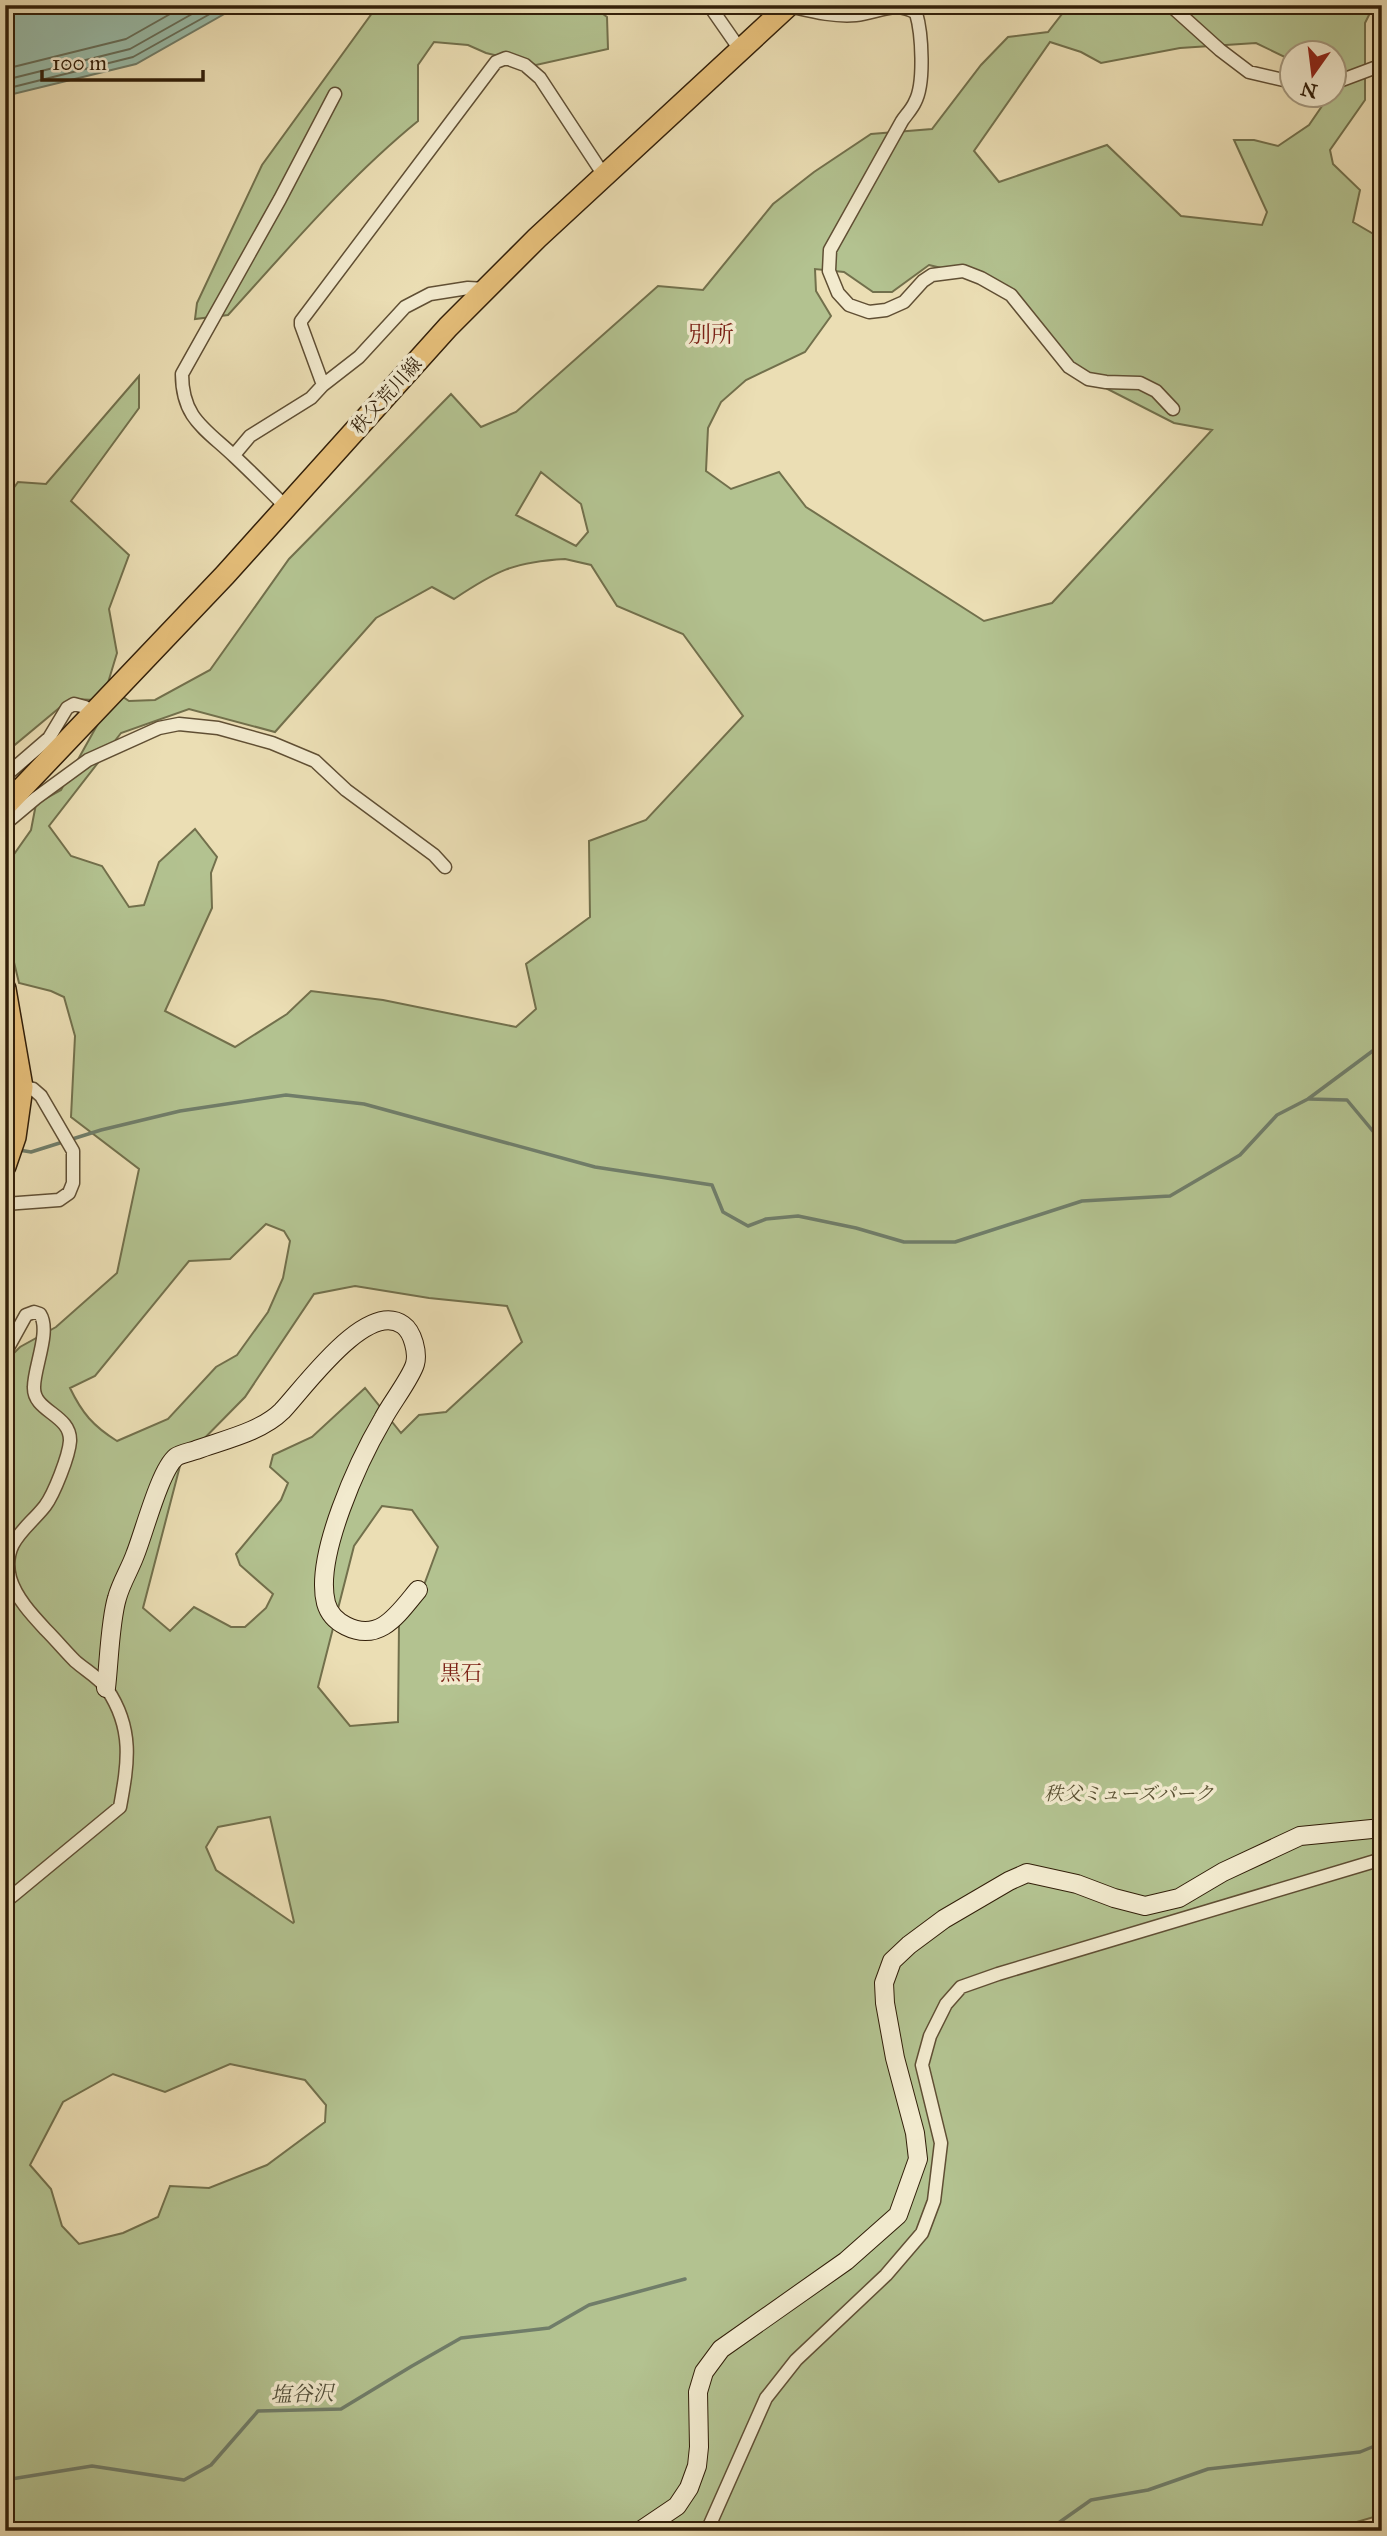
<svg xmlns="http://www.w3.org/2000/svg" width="1387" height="2536" font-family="'IM FELL Great Primer','Noto Serif JP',serif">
	<rect width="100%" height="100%" fill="#ebdeb4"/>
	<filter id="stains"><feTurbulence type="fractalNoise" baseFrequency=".00286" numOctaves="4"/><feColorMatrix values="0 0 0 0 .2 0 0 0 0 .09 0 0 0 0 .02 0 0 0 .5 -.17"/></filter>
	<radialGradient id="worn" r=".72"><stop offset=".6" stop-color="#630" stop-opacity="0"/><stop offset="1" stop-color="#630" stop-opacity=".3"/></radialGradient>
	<path fill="#b3c290" stroke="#72704c" stroke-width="2" fill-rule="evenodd" d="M378,5H591L607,17L608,49L536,65L486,53L468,45L434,42L418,65V121C348,178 289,248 228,315L195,319L197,303L262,165Z
		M1069,5H1374L1365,23V100L1330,150L1333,164L1360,190L1353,222L1382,239V2518L1377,2516L1326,2531H5V1362L20,1347L56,1327L117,1273L139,1169L71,1117L75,1036L64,997L51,991L19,983L5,925V867L31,830L36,804L61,790L100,720L95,700L70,699L5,753V500L18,482L46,484L139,376V408L71,501L129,555L109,609L117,653L107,686L129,701L155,700L210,670L289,559L451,394L481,427L516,412L658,286L703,290L773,204L814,172L871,134L932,129L981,65L1008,37L1048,32ZM1050,42L1081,52L1101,63L1180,48L1256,43L1287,58L1292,65V52H1334V94L1314,95L1322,106L1309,125L1278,146L1254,140H1234L1267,212L1262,225L1181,216L1107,145L999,182L974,151ZM929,265L982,278L1011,295L1083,378L1088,379L1174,423L1212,430L1052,603L984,621L806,507L779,472L731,489L706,471L708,428L721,402L746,380L805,352L831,316L816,291L815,269L844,272L873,292H892ZM541,472L581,504L588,532L576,546L516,515ZM565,559L591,565L617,606L683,634L743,716L646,820L589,841L590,917L526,964L536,1009L516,1027L383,1000L311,991L287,1014L235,1047L165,1011L212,908L211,873L217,857L195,829L159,862L144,905L129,907L102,866L71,856L49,826L121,733L189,709L275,732L376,618L432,587L454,599C496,571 513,562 565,559ZM266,1224L284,1231L290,1241L283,1278L268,1312L237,1355L216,1367L168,1419L117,1441C93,1426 82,1413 70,1388L95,1376L189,1261L230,1259ZM355,1286L429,1298L507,1306L522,1342L446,1412L419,1415L401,1433L365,1388L312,1437L273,1455L270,1467L288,1483L281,1500L236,1554L240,1565L273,1594L266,1608L245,1627H231L194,1607L170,1631L143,1608L181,1462L245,1397L314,1294ZM382,1506L412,1510L438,1547L424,1585L399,1625L398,1722L350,1726L318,1687L354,1546ZM270,1817L294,1922L293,1923L216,1870L206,1847L218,1827ZM230,2064L305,2080L326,2105L325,2122L267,2165L209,2188L170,2186L158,2217L123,2233L79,2244L62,2226L51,2189L30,2165L63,2102L113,2074L165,2092Z"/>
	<path fill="#99bca9" stroke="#707d69" stroke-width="2" d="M5,5H240L136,64L5,96Z"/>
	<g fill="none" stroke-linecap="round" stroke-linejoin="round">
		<path stroke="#666e59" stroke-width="2" d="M5,69L126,39L186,5
			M5,80L130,49L208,5
			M5,89L133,57L226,5"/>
		<path stroke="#707d69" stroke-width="3.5" d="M1309,1099L1347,1100L1382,1142
			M19,1150L31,1152L101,1130L180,1111L286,1095L364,1104L595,1167L712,1185L723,1212L748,1226L766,1219L798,1216L856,1228L904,1242H955L1082,1201L1170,1196L1240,1155L1277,1115L1308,1099L1382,1044
			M5,2480L92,2466L184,2480L211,2465L258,2411L341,2409L412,2366L461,2338L549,2328L589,2305L685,2279
			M1047,2531L1091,2500L1148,2490L1208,2469L1360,2452L1382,2443"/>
		<g stroke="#604f34" stroke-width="15">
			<path id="street" d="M709,5L741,51
				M952,5H965
				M1170,5L1220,50L1249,72L1292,82
				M789,6C811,11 833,17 856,15C878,13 895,0 916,13C922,33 925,84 915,102C912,109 906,115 902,121L830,250L829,271L838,293L849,305L869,312L886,310L904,302L923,281L932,275L963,271L981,278L1011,295L1069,367L1088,379L1106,382L1140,383L1156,391L1173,409
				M1334,83L1374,68
				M323,385L301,325V321L496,62L506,58L525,65L540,78L605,177
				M234,455L250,436L311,398L323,385L359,357L405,307L430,294L468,288L486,289
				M286,507C269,490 252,473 235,457C206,429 182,419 182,374L280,199L335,94
				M5,776L49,738L67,708L74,704L85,707L93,714
				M5,824L36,798L88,760L159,728L179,724L218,728L272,743L315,761L346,790L434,855L445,867
				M5,1204L59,1200L69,1193L73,1183V1151L41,1096L33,1089L22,1087
				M5,1353L26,1315L34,1312L40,1314C51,1331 34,1367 34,1387C33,1412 71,1414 70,1441C69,1456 54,1494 45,1506C27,1529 1,1542 10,1578C16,1598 32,1615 46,1630C56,1640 65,1651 75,1661C85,1670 100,1678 107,1689C134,1729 128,1763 120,1807L5,1902
				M707,2531L766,2398L796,2360L886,2275L922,2233L934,2201L941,2143L922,2065L930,2036L946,2004L961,1987L998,1974L1382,1859"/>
		</g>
		<g stroke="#321f09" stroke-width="20">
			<path id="secondary" d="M106,1688C109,1663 110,1621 117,1598C121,1583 130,1569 135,1555C144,1533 160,1470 176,1457C180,1454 190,1452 196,1450C223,1440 261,1432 282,1411C304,1388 367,1299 403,1325C413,1332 418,1353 415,1364C411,1378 390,1405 383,1419C359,1460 314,1556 326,1603C329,1614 336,1621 346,1626C380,1643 398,1614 418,1590
				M640,2531L677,2506L689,2488L697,2466L699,2447L698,2392L704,2372L721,2349L846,2261L898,2215L918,2159L915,2133L895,2058L885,2003L884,1983L892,1961L909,1945L944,1919L1009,1881L1027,1873L1077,1884L1114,1898L1145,1906L1179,1898L1223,1872L1300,1836L1382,1828"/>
		</g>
		<g stroke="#321f09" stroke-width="24">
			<path id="primary" d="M5,806L225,575L448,327L537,238L789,5
				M5,989L22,1087L15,1137L5,1166"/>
		</g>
		<use href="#street" stroke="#f2eace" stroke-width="12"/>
		<use href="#secondary" stroke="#f2eace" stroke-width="18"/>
		<use href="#primary" stroke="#e6bf7a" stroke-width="21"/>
	</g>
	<g text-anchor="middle" stroke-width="7" stroke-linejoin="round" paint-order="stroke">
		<g font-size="19" fill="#321f09" stroke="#f2eace">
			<text transform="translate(386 395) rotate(-48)" y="7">秩父荒川線</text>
		</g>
		<g font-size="19" font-style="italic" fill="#595032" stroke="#f2eace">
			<text x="1129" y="1800">秩父ミューズパーク</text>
		</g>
		<g font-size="21" fill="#7a1f14" stroke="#f2eace">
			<text x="461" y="1680">黒石</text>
		</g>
		<g font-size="21" font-style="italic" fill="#514e39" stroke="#f2eace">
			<text transform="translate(302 2394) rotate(-2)" y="7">塩谷沢</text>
		</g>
		<g font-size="23" fill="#7a1f14" stroke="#f2eace">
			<text x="711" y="342">別所</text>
		</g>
	</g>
	<rect width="1387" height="2536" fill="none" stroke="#ebdeb4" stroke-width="28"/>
	<rect x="7" y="7" width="1373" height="2522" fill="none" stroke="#321f09" stroke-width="3.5"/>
	<rect x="14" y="14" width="1359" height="2508" fill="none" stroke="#321f09" stroke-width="2"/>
	<g transform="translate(1313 74) rotate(194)"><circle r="33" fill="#f2eace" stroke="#a5997f" stroke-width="2"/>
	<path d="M0-5L12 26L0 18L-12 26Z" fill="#8f2418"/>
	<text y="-10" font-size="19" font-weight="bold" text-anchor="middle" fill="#321f09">N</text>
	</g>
	<path d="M42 70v10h161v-10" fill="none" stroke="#321f09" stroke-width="3.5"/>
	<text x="52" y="70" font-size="21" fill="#321f09" stroke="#f2eace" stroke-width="5" paint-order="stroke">100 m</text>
	<rect width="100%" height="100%" filter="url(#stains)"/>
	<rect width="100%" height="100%" fill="url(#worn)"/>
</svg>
